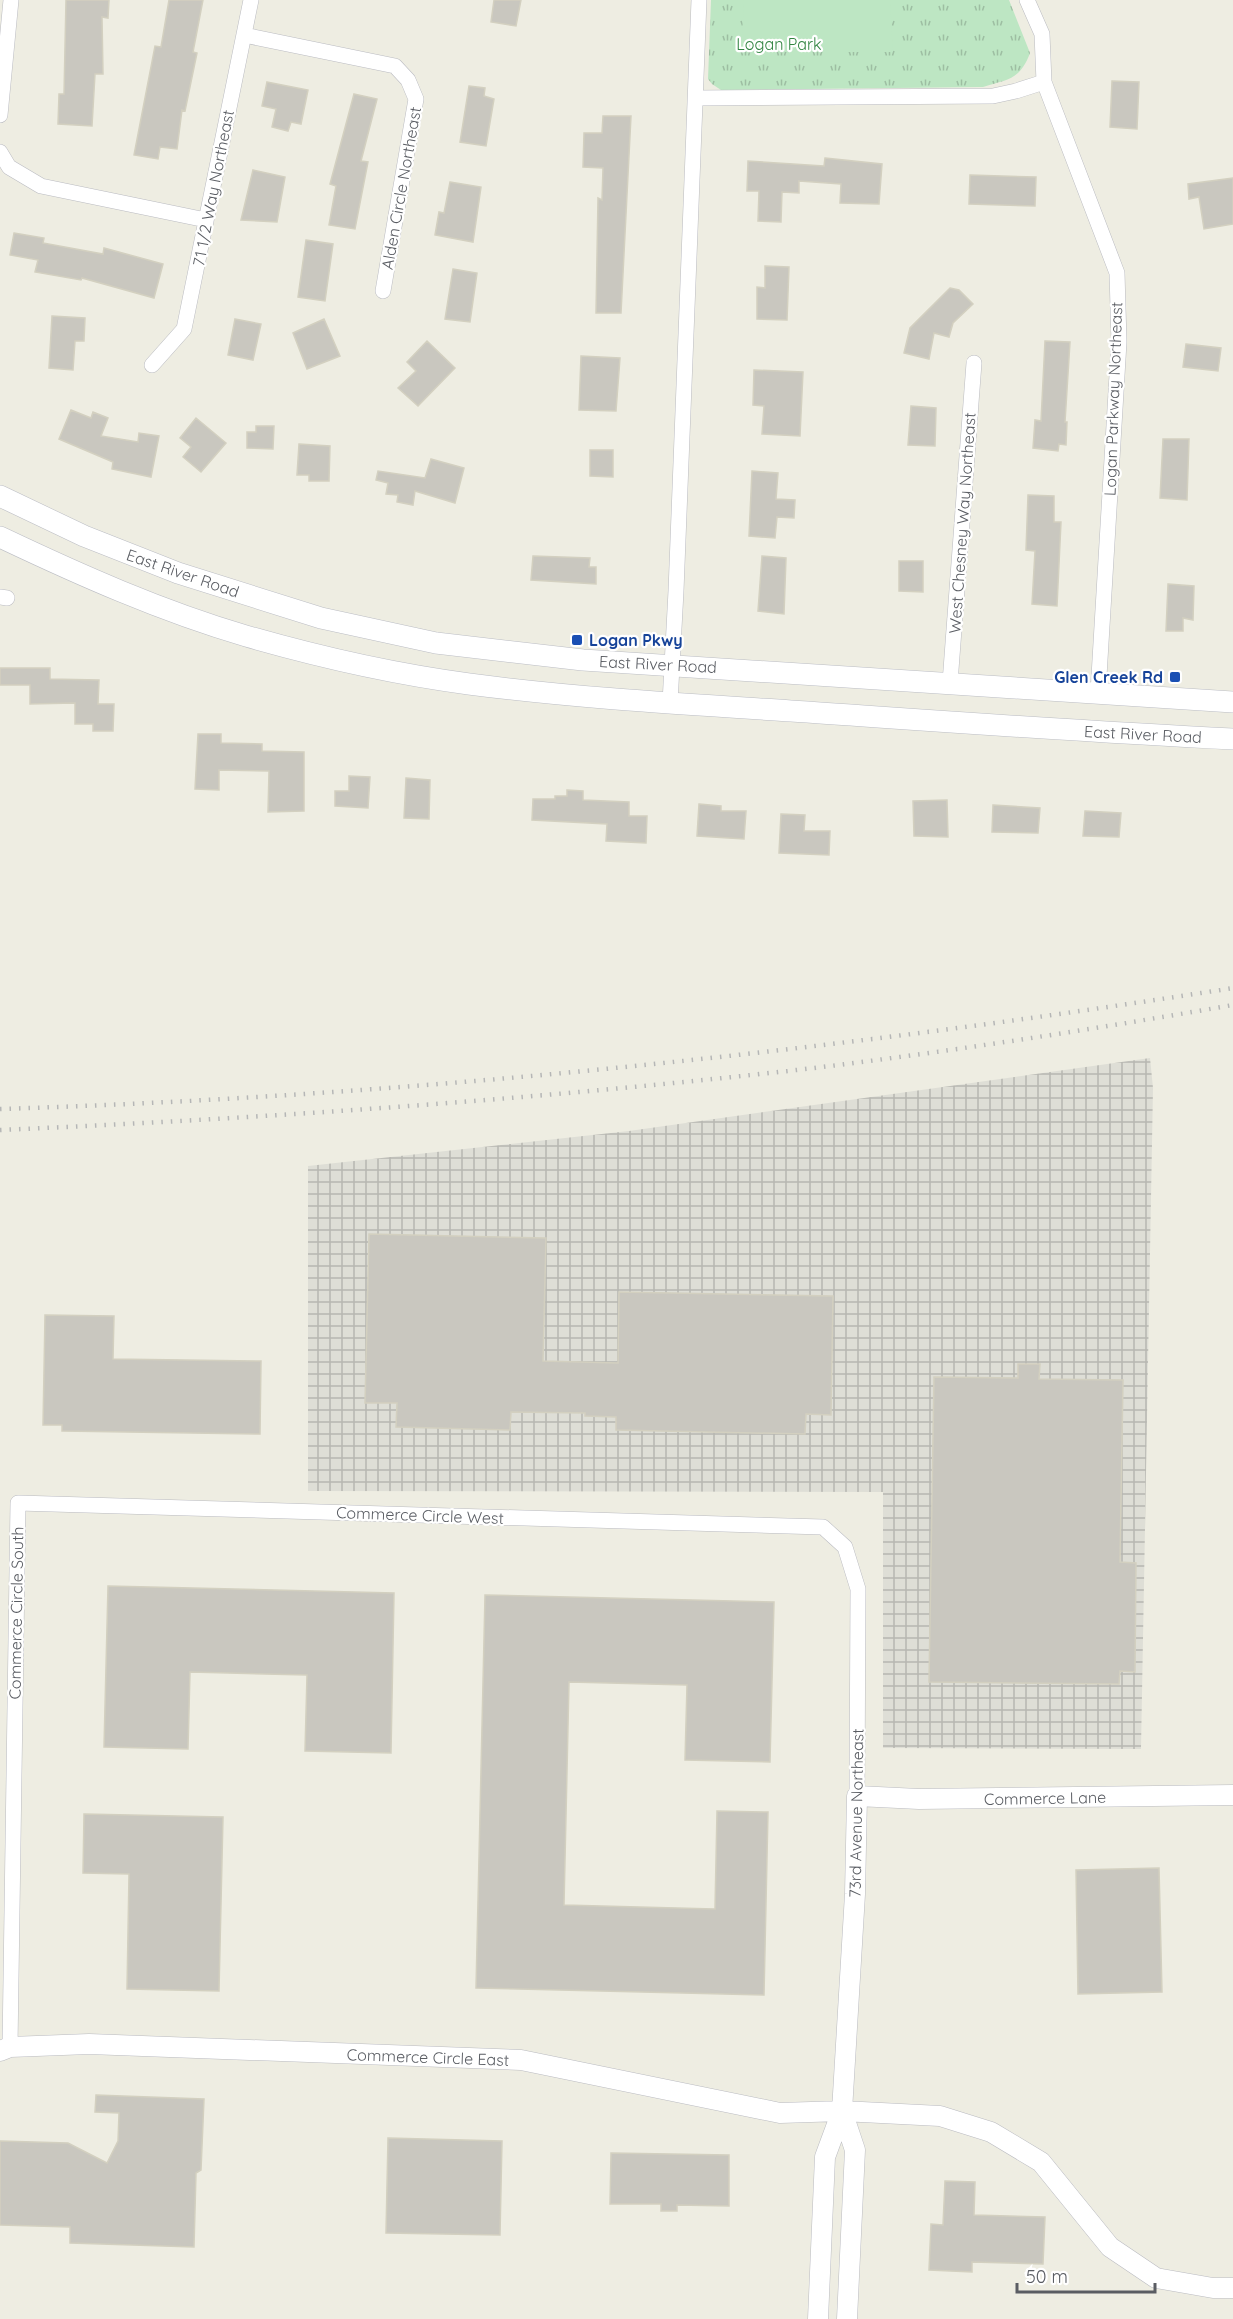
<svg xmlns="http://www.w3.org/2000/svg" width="1233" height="2319" font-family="Quicksand,sans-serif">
	<defs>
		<pattern id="industrial-grid" width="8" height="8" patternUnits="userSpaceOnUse" patternTransform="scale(1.5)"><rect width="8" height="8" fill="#deded6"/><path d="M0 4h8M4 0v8" fill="none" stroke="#b7b7b1"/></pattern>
		<pattern id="grass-tufts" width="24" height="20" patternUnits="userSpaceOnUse" patternTransform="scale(1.5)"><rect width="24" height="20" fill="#bde6c3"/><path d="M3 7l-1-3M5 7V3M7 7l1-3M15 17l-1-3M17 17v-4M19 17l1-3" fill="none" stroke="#9dbea2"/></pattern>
	</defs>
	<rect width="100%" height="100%" fill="#eeede2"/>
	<path fill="url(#industrial-grid)" d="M1150,1058L1153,1088L1141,1749L883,1748V1492L308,1491V1166L629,1131Z"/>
	<path fill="url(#grass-tufts)" d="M711,0H1009L1030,53C1020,80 1008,79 983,87L721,90L712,84L708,79Z"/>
	<path fill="#bde6c3" d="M744,0H890L893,52H761L742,35Z"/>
	<path fill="#c9c7bf" stroke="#d3d0c0" stroke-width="1.5" d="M66,0H109L108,18L102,17L103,74H95L92,126L58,124L59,94H64Z
		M169,0H203L193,52L197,53L185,111L182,110L177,149L160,147L158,159L134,155L155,46L161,47Z
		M494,0H521L516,26L491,22Z
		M1112,81L1139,82L1137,129L1110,127Z
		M267,82L308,90L301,124L291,122L288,131L272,127L276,109L262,106Z
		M469,86L485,88L484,96L494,99L486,146L460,142Z
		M354,94L377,99L361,161L368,162L355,229L329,225L336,186L330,184Z
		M603,116H631L621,313H596L598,198L602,200L603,168L583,167L584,133H602Z
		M825,158L882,164L879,204L840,203L841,184L799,181V193L782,192L781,222L758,221L759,191H747L748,161L824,166Z
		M253,170L285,177L277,222L241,220Z
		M970,175L1036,177L1035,206L969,204Z
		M1233,178V224L1204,229L1199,197L1189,199L1188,184Z
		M450,182L481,187L473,242L435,235L439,212L444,213Z
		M14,233L44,238L43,243L103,254L104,248L163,264L154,298L82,278L81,280L35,272L38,260L10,255Z
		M306,240L333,244L325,301L298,297Z
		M765,266L789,267L787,320L757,319V287L765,288Z
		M453,269L477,273L470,322L445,319Z
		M950,288L959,290L973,304L953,323L949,337L934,333L929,359L904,353L910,328Z
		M52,316L85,318L84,341H75L73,370L49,368Z
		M235,319L261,324L253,360L228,355Z
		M324,319L340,356L307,369L293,333Z
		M427,341L455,368L418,406L398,388L416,371L407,362Z
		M1045,341L1070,342L1065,422H1067L1066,445L1059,444L1058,451L1033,448L1035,420L1041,421Z
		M1186,344L1221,348L1218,371L1183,367Z
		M581,356L620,358L616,411L579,410Z
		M754,370L803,372L800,436L762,434L764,406L753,405Z
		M911,406L936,408L935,446L908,445Z
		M71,410L91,418L93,412L108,418L101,436L138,442L139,433L159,436L151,477L112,469L113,462L59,439Z
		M196,418L226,443L201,472L183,457L191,447L180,438Z
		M256,426H274L273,449L247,448V432H256Z
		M1163,439H1189L1187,500L1160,498Z
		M299,444L330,446L329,481H309V475H297Z
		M590,450H613V477L590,476Z
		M431,459L464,468L455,503L415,491L413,505L397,502L398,495L386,494L388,483L376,480L378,471L425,478Z
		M752,471L778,473L776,499L795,500L794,518L777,517L775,538L749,536Z
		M1028,495L1054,496V522H1061L1057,606L1032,604L1035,551L1026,550Z
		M533,556L590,558L589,567H596V584L531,580Z
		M762,556L786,558L784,614L758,611Z
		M899,561H923V592L899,591Z
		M1168,584L1194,586L1193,620L1183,618V631H1166Z
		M0,668H50V679L99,680L98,704H114L113,731H93V724H75V703L30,704V685H0Z
		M198,734H221V743L262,744V751L304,752V811L268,812L269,771L219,770V790L195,789Z
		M349,776L370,777L368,808L335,806V791H349Z
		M406,778L430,780L429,819L404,818Z
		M567,790L583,791V800L629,802V816H647L646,843L606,841L607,824L532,820L533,799H555V796H567Z
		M947,800L948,837L914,836L913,801Z
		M699,804L721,806V811H746L744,839L697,836Z
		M993,805L1040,808L1038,833L992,832Z
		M1085,811L1121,813L1119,837L1083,836Z
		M781,814L805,815L804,831H830L829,855L779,853Z
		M369,1234L546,1238L543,1361L618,1363L619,1292L833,1296L831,1415L806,1414L805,1434L616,1430V1417L585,1416V1413L511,1412L510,1430L396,1427L397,1403H365Z
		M45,1315L114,1316L113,1359L261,1361L260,1434L62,1431V1425H43Z
		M1018,1364H1040L1039,1379L1123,1380L1120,1562L1136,1563L1135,1672L1120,1671L1119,1684L929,1682L934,1377L1018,1378Z
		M108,1586L394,1593L391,1753L305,1751L307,1675L190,1672L188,1749L104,1747Z
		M485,1595L774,1602L770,1762L685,1760L687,1685L569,1682L564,1905L715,1909L717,1811L768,1812L764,1995L476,1988Z
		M84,1814L223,1817L219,1991L127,1989L129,1874L83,1873Z
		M1159,1868L1162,1992L1078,1994L1076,1870Z
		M96,2095L204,2099L201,2170L196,2173L194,2247L70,2243V2227L0,2225V2141L68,2143L107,2163L118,2141L119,2113L95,2112Z
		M388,2138L502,2141L500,2235L386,2233Z
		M611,2153L729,2155V2206L677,2205V2211H661V2204H610Z
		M945,2181L975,2182L974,2215L1045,2217L1043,2264L972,2262V2272L929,2270L931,2224L943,2225Z"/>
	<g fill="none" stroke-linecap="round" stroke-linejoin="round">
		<g stroke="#babbc1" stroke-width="16">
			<path id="minor" d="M1027,0L1042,34L1044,82L1117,273L1119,342L1098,693
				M244,35L395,66L408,80L416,99L383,291
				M696,98L993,96L1016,91L1044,82
				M0,115L11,0
				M0,152L9,167L41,186L206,220
				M152,365L184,329L251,0
				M0,597L7,598
				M950,683L974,363
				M670,703L676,591L699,0
				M10,2047L18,1503L823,1527L845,1547L858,1589L857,1796"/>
		</g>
		<g stroke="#babbc1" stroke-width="21">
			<path id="tertiary" d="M0,2051L10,2047L89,2044L521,2060L780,2113L842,2111L940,2116L991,2132L1041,2162L1110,2247L1156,2278L1213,2288H1233
				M842,2111L855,2150L847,2319
				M818,2319L825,2157L842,2111L855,1894L857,1796L919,1799L1233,1795"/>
		</g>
		<g stroke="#bbbdc4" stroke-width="22">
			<path id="secondary" d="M0,496L84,536L178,573L321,618L436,643L583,660L1233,702
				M0,537C80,575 161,611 246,636C319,657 394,674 469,684C576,698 683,704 791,711C938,721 1085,732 1233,739"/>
		</g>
		<use href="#minor" stroke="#fff" stroke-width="15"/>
		<use href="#tertiary" stroke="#fff" stroke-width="20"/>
		<use href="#secondary" stroke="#fff" stroke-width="21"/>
		<path stroke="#b5b6b6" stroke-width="4.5" stroke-dasharray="1.5 8" stroke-linecap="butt" d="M0,1109C413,1096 825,1052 1233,988
			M0,1130C272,1118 543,1099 814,1068C954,1051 1094,1029 1233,1005"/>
	</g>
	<g fill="#1a4fb4" stroke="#fff" stroke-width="2">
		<rect x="571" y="634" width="12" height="12" rx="3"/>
		<rect x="1169" y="671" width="12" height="12" rx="3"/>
	</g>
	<g text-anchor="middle" stroke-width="4.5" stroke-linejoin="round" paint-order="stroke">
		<g font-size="16" fill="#318441" stroke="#fff">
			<text x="779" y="50">Logan Park</text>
		</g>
		<g font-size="16" fill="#5a5d63" stroke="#fff">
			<text transform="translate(213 188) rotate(-79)" y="6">71 1/2 Way Northeast</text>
			<text transform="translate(401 188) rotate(-80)" y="6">Alden Circle Northeast</text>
			<text transform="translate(1113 399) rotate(-88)" y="6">Logan Parkway Northeast</text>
			<text transform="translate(962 523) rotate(-86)" y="6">West Chesney Way Northeast</text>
			<text transform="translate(183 573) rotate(19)" y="6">East River Road</text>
			<text transform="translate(658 664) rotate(3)" y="6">East River Road</text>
			<text transform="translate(1143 734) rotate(3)" y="6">East River Road</text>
			<text transform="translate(420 1515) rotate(2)" y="6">Commerce Circle West</text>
			<text transform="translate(16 1613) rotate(-89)" y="6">Commerce Circle South</text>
			<text transform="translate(1045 1798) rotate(-1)" y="6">Commerce Lane</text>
			<text transform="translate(856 1813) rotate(-89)" y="6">73rd Avenue Northeast</text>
			<text transform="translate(428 2057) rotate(2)" y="6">Commerce Circle East</text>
		</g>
		<g font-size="16" font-weight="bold" fill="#164399" stroke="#fff" text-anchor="start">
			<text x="589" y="646">Logan Pkwy</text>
			<text x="1163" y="683" text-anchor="end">Glen Creek Rd</text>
		</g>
	</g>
	<path d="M1017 2283v9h138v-9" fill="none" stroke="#5a5d63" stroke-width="3"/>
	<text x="1026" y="2283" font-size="18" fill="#5a5d63" stroke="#ffffff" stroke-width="4.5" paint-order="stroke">50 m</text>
</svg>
